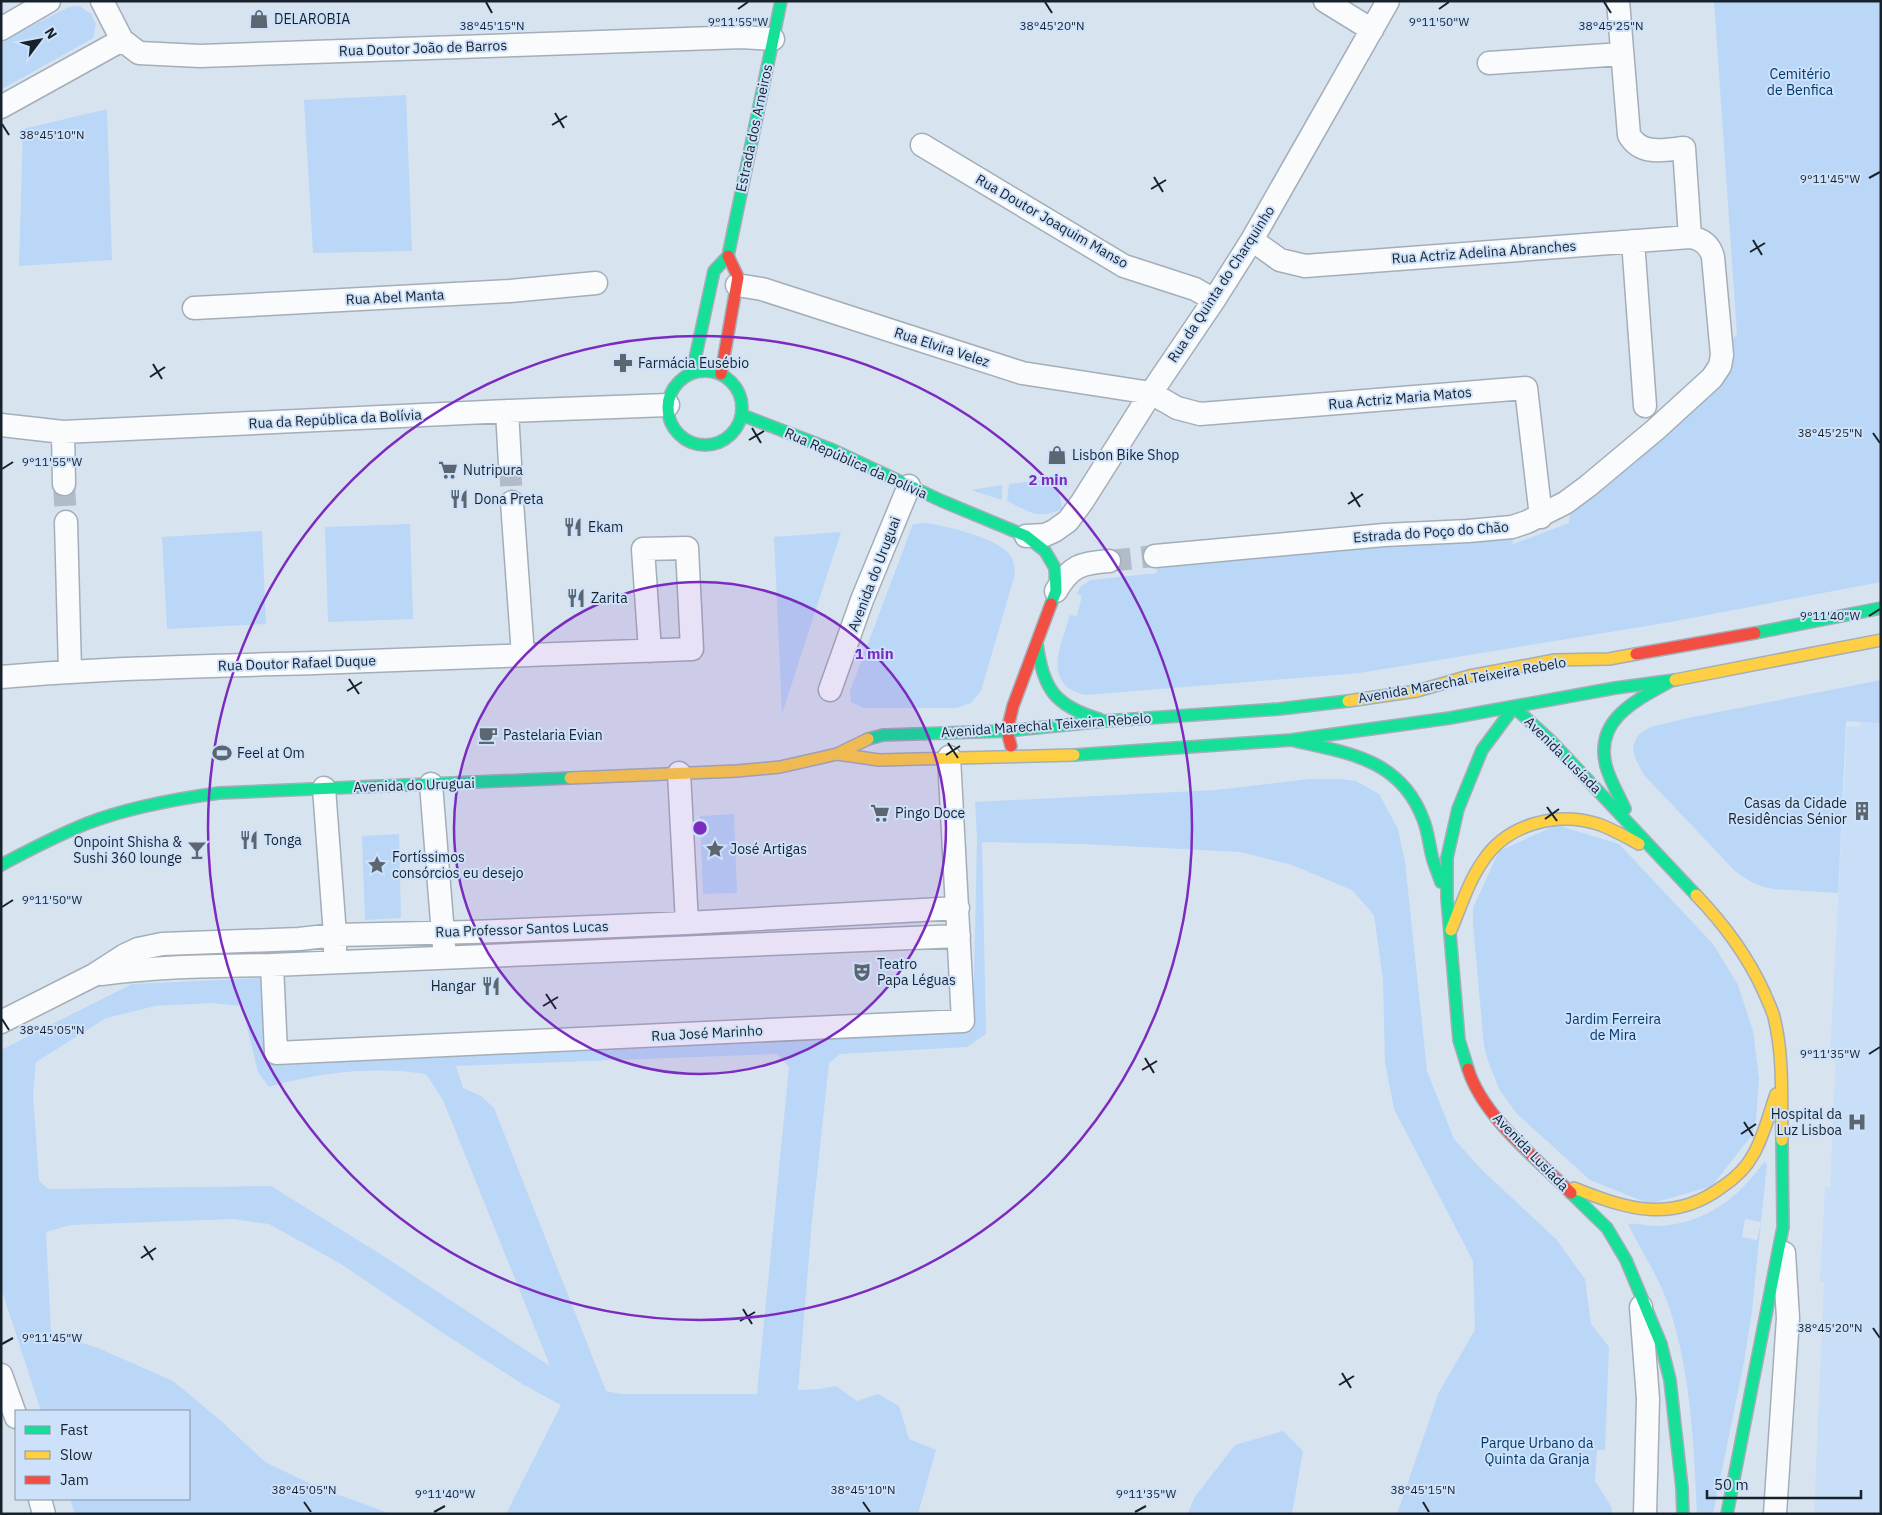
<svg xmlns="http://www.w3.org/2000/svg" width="1882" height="1515" font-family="'IBM Plex Sans',sans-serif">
	<rect width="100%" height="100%" fill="#d8e3f0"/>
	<path fill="#c9dff8" d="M1881,693V1514H1814L1824,1282H1820L1825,1187H1830L1836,1057H1830L1847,726L1860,727L1862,714Z"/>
	<path fill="#bad7f7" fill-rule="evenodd" d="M1714,1H1881V582L1665,623L1359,673L1085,695C1041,684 1061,645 1070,615L1077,616L1082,596L1077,594L1080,587L1091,580L1157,573L1156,564L1512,536L1513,544L1569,523L1570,514L1607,483L1730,340L1737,335Z
		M80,6L91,14L96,24L93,38L4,88L1,87V41L69,7Z
		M406,95L412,251L313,253L304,100Z
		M107,109L112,260L19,266L23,129Z
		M1057,478L1062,509C1038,520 1030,512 1007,501L1009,484Z
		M1002,485V500L971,490Z
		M927,523C948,527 1002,538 1012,558C1014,562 1014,569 1015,574L981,691L971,703L956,708H864L851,702L850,691L913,524Z
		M410,524L413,619L328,622L325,527Z
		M262,531L266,624L167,629L162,537Z
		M841,532L782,714L774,537Z
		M1881,680V723L1846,721L1838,893L1773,889C1757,886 1746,880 1734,870L1644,775L1635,758L1633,746L1638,735L1650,727L1688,718Z
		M1310,779H1341L1356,781L1379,794L1398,829L1405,862L1427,1071L1454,1139L1481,1169L1556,1239L1585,1279L1591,1324L1609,1347L1605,1450H1597L1595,1481L1612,1508V1514H1397L1439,1392L1475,1330L1473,1261L1394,1109L1385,1062L1383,980L1374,915L1352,890L1292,865L1241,852L1084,844L982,842L986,1034L967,1047L840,1054L829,1063L812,1221L798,1390L820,1389L836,1386L857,1401L878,1394L899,1406L909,1439L936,1450L918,1514H506L561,1405L524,1385L446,1335L341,1264L269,1224L233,1219L70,1225L46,1232L51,1333L98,1348L173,1381L220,1420L265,1462L317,1487L391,1514H75L70,1499H189V1411H41L1,1288V1050L132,984L262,978L270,1064L973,1031L977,837L975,802L1216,790ZM212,1003L242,1006L258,1072L269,1087C319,1072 375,1066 426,1074L443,1100L550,1366L385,1257L271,1186L48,1189L39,1181L33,1094L36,1062L106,1018L155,1006ZM777,1054L789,1067L757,1394H620L606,1391L494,1108L481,1096L463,1088L456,1066Z
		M734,814L737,893L703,894L700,816Z
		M1557,825L1619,844L1713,944L1738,985L1753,1031L1759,1079L1756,1119L1752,1135L1712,1186L1650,1204L1590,1180L1517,1114L1499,1089L1488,1061L1484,1046L1473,924V908L1499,851Z
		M399,834L401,918L365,920L362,836Z
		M1764,1162L1767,1164L1761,1222L1745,1219L1742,1237L1757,1240L1761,1222L1752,1311L1744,1362L1713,1514H1697C1694,1446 1691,1375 1670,1310C1660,1278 1642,1253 1628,1224C1637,1222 1649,1227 1659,1226C1706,1223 1737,1199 1764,1162Z
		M1283,1431L1303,1451L1292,1514H1188L1194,1498L1235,1445Z"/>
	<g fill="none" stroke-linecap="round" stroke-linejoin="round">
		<path stroke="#b2bcc9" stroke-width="22" stroke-dasharray="22 11" stroke-linecap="butt" d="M510,464L512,502
			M64,484L66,522
			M1109,561L1155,556"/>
		<g stroke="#a4aeb8" stroke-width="25">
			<path id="street" d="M102,1L122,40L139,53L200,56L742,37L773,39
				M1325,1L1372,30
				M1618,1L1629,135C1641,156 1664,150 1684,148L1690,237
				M1,29L49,1
				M1489,63L1622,54
				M1,107L122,40
				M922,145L1124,266L1195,289L1214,300
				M1633,241L1645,406
				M737,285L762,289L1022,373L1151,393L1177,408L1200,414L1526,388L1541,517
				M194,308L510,291L596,283
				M507,411L510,464
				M1,425L63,432L507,411L668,405
				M63,432L64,484
				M512,502L523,655
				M66,522L70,671
				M1026,536L1045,535L1054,531L1068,521L1082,502L1151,393L1214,300L1252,240L1388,1
				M1155,556L1384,535L1468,531L1512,527L1527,522L1565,503L1588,486L1655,430L1712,378L1720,366L1722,355L1713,257C1710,245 1702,239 1690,237L1305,266L1280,260L1252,240
				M1056,591C1070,566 1081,563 1109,561
				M1,677C105,668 210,666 315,663C440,659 566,654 692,649L687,548L643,549L650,651
				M830,690L862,600L909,486
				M679,773L687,923
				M431,784L444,947
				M324,788L335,935V951
				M272,965L276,1053L963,1021L949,757
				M101,974C160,966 213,966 272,965L959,936
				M1,1022L94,975L125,955L138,949L162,944L299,939L335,935L472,932L687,923L958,908
				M1641,1307L1648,1399L1645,1514
				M1,1375L16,1417
				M40,1499L44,1514
				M1775,1514L1788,1318L1784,1253"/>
		</g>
		<g stroke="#a4aeb8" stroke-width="14">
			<path id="fast" d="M668 408a37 37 0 1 1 74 0a37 37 0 1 1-74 0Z
				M692,373L714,271L728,256L781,1
				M742,415L833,450L942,501L1026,536L1045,551L1055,568L1056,591L1051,604
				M1755,633L1881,608
				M1037,644C1043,689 1055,706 1099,719
				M868,739L883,735L1007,731L1105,721L1279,709L1348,701
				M1291,740C1347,753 1400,758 1423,819C1428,831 1429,844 1432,856C1434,865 1438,873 1441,882
				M1074,755L1291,740L1450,718L1615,688L1675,680
				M1625,809C1619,795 1610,781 1606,766C1594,719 1637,700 1671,681
				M1,865C29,850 58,835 88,823C130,807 175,799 219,793L570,778
				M1468,1069L1459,1040L1447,898V858L1458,809L1482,750L1514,707L1552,742L1696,895
				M1571,1193L1607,1228L1626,1260L1661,1344L1670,1380L1682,1488L1683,1514
				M1727,1514L1783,1227L1782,1140"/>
		</g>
		<g stroke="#a4aeb8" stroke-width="14">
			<path id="slow" d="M1675,680L1881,640
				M1348,701L1417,691L1469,676L1555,660L1609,659L1636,654
				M837,754L879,760L1074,755
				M570,778L737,771L780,767L837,754L868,739
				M1696,895C1724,924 1747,955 1764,992C1767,1000 1772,1009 1774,1017C1784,1057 1781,1099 1782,1140
				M1451,930C1461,907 1468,882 1483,861C1507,824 1557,811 1598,824C1612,829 1626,837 1639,844
				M1574,1188C1626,1209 1672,1224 1722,1187C1734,1179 1746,1168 1753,1155C1764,1136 1769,1114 1776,1094"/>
		</g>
		<g stroke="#a4aeb8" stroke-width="14">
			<path id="jam" d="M721,374L738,277L728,256
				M1636,654L1755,633
				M1011,746L1007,731L1013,706L1051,604
				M1468,1069C1483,1117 1536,1158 1571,1193"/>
		</g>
		<use href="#street" stroke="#f9fbfd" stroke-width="22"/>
		<use href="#fast" stroke="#16e098" stroke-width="11"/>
		<use href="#slow" stroke="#ffcf43" stroke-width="11"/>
		<use href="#jam" stroke="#f24e42" stroke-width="11"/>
	</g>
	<path fill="none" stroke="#18222c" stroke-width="2" d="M486,2L492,13M1045,2L1052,13M1604,2L1611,13M738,9L748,2M1439,9L1449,2M555,113L564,128M2,124L9,135M552,125L567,116M1154,177L1163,192M1869,178L1880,172M1151,189L1166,180M1753,240L1762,255M1750,252L1765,243M153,364L162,379M150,377L165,367M752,428L761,443M1873,433L1880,443M749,440L764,431M2,469L13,462M1351,492L1360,507M1348,504L1363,494M1869,616L1880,609M349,679L359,694M347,691L362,682M948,743L958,758M946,755L960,746M1547,807L1557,821M1545,819L1559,809M2,907L13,900M546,994L556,1009M543,1006L558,997M2,1019L9,1030M1869,1054L1880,1047M1145,1058L1154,1073M1142,1070L1157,1061M1744,1122L1753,1136M1741,1134L1756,1124M144,1246L153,1260M141,1258L156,1248M743,1309L752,1324M740,1321L755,1312M1873,1328L1880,1338M2,1344L13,1338M1342,1373L1351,1388M1339,1385L1354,1376M304,1502L311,1512M863,1502L870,1512M1423,1502L1429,1512M434,1512L445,1506M1135,1512L1146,1506"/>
	<circle cx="700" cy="828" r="246" fill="#7b2cbf" fill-opacity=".12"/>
	<g fill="none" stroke="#7b2cbf" stroke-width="2.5">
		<circle cx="700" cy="828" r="246"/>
		<circle cx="700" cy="828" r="492"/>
	</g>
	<defs>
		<g id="shop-bare" transform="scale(1.5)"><path d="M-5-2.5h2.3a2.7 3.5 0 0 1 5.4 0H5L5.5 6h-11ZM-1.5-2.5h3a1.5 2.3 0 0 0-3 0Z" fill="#5b6671" stroke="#cde2fa" stroke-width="2.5" paint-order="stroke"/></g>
		<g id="pharmacy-bare" transform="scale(1.5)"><path d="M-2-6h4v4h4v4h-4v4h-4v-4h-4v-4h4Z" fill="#5b6671" stroke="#cde2fa" stroke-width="2.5" paint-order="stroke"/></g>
		<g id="supermarket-bare" transform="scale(1.5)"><path d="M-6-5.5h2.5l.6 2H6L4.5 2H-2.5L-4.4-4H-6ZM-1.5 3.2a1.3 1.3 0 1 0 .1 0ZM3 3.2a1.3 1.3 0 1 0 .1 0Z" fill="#5b6671" stroke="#cde2fa" stroke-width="2.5" paint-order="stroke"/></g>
		<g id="restaurant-bare" transform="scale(1.5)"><path d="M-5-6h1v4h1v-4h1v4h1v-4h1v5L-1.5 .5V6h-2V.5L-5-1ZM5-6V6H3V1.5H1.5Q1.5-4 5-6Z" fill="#5b6671" stroke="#cde2fa" stroke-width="2.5" paint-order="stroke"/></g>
		<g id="cafe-bare" transform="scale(1.5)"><path d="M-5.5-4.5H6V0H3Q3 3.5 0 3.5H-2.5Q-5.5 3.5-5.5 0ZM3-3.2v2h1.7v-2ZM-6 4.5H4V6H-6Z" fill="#5b6671" stroke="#cde2fa" stroke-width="2.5" paint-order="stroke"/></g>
		<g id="stadium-bare" transform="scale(1.5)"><path d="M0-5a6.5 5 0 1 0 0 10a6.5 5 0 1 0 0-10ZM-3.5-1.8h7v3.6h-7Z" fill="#5b6671" stroke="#cde2fa" stroke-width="2.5" paint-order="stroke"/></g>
		<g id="building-bare" transform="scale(1.5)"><path d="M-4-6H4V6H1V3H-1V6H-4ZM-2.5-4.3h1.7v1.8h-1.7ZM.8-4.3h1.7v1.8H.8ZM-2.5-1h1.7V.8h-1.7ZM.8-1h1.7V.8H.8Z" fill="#5b6671" stroke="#cde2fa" stroke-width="2.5" paint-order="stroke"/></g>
		<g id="sight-bare" transform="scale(1.5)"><path d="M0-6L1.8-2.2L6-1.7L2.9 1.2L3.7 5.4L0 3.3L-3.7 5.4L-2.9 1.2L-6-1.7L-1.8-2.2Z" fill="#5b6671" stroke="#cde2fa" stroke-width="2.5" paint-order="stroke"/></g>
		<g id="bar-bare" transform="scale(1.5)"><path d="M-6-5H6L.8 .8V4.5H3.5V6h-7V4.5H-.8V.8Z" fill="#5b6671" stroke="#cde2fa" stroke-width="2.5" paint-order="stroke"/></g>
		<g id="theatre-bare" transform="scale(1.5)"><path d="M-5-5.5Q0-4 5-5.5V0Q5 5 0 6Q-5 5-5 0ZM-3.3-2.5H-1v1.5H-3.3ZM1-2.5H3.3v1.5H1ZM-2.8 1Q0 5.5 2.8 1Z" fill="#5b6671" stroke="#cde2fa" stroke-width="2.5" paint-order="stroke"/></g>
		<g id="hospital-bare" transform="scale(1.5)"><path d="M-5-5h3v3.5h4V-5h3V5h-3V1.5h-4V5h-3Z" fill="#5b6671" stroke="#cde2fa" stroke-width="2.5" paint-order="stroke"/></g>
	</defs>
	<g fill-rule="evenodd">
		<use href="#shop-bare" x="259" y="19"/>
		<use href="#pharmacy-bare" x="623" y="363"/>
		<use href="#shop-bare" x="1057" y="455"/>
		<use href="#supermarket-bare" x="448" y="470"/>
		<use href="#restaurant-bare" x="459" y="499"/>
		<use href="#restaurant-bare" x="573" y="527"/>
		<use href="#restaurant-bare" x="576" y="598"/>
		<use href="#cafe-bare" x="488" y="735"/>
		<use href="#stadium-bare" x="222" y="753"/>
		<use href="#building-bare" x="1862" y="811"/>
		<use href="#supermarket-bare" x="880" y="813"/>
		<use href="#restaurant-bare" x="249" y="840"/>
		<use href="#sight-bare" x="715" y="849"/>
		<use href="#bar-bare" x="197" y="850"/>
		<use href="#sight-bare" x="377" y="865"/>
		<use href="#theatre-bare" x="862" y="972"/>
		<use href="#restaurant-bare" x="491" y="986"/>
		<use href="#hospital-bare" x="1857" y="1122"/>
	</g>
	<g text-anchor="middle" stroke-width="4" stroke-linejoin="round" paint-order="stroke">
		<g font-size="14" fill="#18222c" stroke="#cde2fa" text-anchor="start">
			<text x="274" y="24">DELAROBIA</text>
			<text x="638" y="368">Farmácia Eusébio</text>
			<text x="1072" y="460">Lisbon Bike Shop</text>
			<text x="463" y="475">Nutripura</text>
			<text x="474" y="504">Dona Preta</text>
			<text x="588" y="532">Ekam</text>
			<text x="591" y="603">Zarita</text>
			<text x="503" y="740">Pastelaria Evian</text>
			<text x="237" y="758">Feel at Om</text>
			<text x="1847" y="808" text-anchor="end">Casas da Cidade<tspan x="1847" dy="16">Residências Sénior</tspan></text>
			<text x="895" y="818">Pingo Doce</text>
			<text x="264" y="845">Tonga</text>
			<text x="182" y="847" text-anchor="end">Onpoint Shisha &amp;<tspan x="182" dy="16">Sushi 360 lounge</tspan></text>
			<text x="730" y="854">José Artigas</text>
			<text x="392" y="862">Fortíssimos<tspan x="392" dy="16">consórcios eu desejo</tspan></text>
			<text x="877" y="969">Teatro<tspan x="877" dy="16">Papa Léguas</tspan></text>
			<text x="476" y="991" text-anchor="end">Hangar</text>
			<text x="1842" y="1119" text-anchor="end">Hospital da<tspan x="1842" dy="16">Luz Lisboa</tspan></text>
		</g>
		<g font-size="14" fill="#18222c" stroke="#cde2fa">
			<text transform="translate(423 48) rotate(-2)" y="5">Rua Doutor João de Barros</text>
			<text transform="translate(754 128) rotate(-78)" y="5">Estrada dos Arneiros</text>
			<text transform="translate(1052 221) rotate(30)" y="5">Rua Doutor Joaquim Manso</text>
			<text transform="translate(1484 252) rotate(-4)" y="5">Rua Actriz Adelina Abranches</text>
			<text transform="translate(1221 284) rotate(-57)" y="5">Rua da Quinta do Charquinho</text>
			<text transform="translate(395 297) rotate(-3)" y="5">Rua Abel Manta</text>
			<text transform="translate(942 347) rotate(18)" y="5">Rua Elvira Velez</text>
			<text transform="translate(1400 398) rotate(-5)" y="5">Rua Actriz Maria Matos</text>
			<text transform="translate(335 419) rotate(-3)" y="5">Rua da República da Bolívia</text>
			<text transform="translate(856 463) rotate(24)" y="5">Rua República da Bolívia</text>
			<text transform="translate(1431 532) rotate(-4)" y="5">Estrada do Poço do Chão</text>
			<text transform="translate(874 574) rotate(-69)" y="5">Avenida do Uruguai</text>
			<text transform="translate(297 663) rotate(-2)" y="5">Rua Doutor Rafael Duque</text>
			<text transform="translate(1462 680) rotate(-10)" y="5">Avenida Marechal Teixeira Rebelo</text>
			<text transform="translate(1046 725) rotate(-4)" y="5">Avenida Marechal Teixeira Rebelo</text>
			<text transform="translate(1563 755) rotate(45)" y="5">Avenida Lusíada</text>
			<text transform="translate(414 785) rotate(-2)" y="5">Avenida do Uruguai</text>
			<text transform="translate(522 929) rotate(-2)" y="5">Rua Professor Santos Lucas</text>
			<text transform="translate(707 1033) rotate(-3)" y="5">Rua José Marinho</text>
			<text transform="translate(1531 1152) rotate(46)" y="5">Avenida Lusíada</text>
		</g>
		<g font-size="14" fill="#00396c" stroke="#cde2fa">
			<text x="1800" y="79">Cemitério<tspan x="1800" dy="16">de Benfica</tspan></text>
			<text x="1613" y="1024">Jardim Ferreira<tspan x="1613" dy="16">de Mira</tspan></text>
			<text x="1537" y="1448">Parque Urbano da<tspan x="1537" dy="16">Quinta da Granja</tspan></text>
		</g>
	</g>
	<g font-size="12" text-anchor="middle" fill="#18222c" stroke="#cde2fa" stroke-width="4" stroke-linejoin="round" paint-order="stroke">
		<text x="1439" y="26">9°11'50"W</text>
		<text x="738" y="26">9°11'55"W</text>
		<text x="492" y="30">38°45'15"N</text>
		<text x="1052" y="30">38°45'20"N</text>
		<text x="1611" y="30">38°45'25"N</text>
		<text x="52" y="139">38°45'10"N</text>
		<text x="1830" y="183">9°11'45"W</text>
		<text x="1830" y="437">38°45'25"N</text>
		<text x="52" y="466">9°11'55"W</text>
		<text x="1830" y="620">9°11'40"W</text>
		<text x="52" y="904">9°11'50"W</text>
		<text x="52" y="1034">38°45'05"N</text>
		<text x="1830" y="1058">9°11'35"W</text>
		<text x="1830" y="1332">38°45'20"N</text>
		<text x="52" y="1342">9°11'45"W</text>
		<text x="304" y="1494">38°45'05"N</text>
		<text x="863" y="1494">38°45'10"N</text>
		<text x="1423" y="1494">38°45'15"N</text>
		<text x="445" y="1498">9°11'40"W</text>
		<text x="1146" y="1498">9°11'35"W</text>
	</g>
	<circle cx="700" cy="828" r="8" fill="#7b2cbf" stroke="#cde2fa" stroke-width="2.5"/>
	<g font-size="15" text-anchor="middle" font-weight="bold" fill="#7b2cbf" stroke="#cde2fa" stroke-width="4" stroke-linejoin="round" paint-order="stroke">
		<text x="1048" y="485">2 min</text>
		<text x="874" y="659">1 min</text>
	</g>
	<rect width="1882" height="1515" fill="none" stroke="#18222c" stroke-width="5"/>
	<rect x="15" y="1410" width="175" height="90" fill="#cde2fa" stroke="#8595a8"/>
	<rect x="25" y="1426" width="25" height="8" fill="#16e098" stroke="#8595a8"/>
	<text x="60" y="1435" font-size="15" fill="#18222c">Fast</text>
	<rect x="25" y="1451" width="25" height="8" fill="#ffcf43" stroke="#8595a8"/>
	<text x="60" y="1460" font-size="15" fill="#18222c">Slow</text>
	<rect x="25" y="1476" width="25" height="8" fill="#f24e42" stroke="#8595a8"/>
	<text x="60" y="1485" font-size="15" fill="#18222c">Jam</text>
	<g transform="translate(40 40) rotate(58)" stroke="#cde2fa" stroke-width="4" paint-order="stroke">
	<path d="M0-4L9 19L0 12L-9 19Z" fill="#18222c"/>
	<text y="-8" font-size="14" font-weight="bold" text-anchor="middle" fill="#18222c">N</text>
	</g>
	<path d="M1707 1490v8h154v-8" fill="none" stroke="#18222c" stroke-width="2.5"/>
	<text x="1714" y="1490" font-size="15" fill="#18222c" stroke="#cde2fa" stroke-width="4" paint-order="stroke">50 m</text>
</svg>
